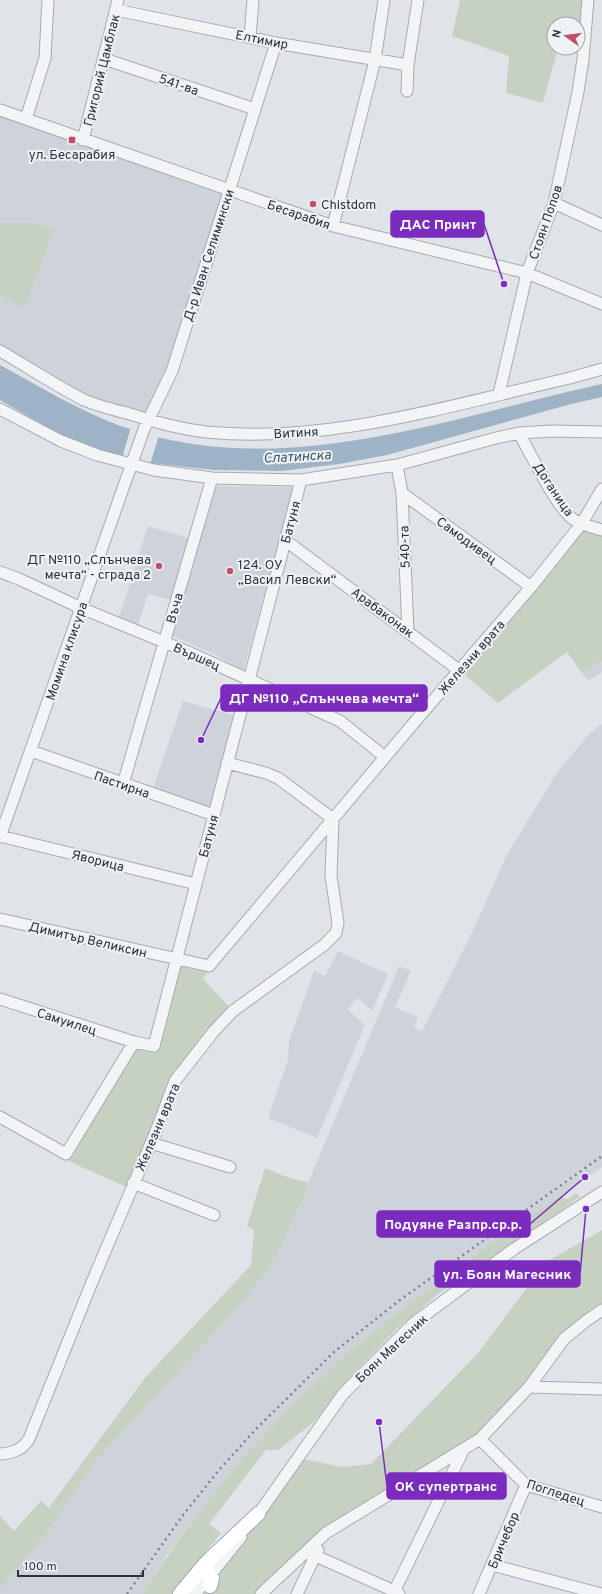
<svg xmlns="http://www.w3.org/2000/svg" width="602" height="1594" font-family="Overpass,sans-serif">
	<rect width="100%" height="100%" fill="#e0e4e8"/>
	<path fill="#ced3da" d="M0,110L229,189L172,371L148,420L85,400L0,351V295L24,307L36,223H0Z
		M214,486L294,487L243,672L214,654L170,635Z
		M148,526L192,539L174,601L148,594L138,625L119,617Z
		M602,661V672L588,681L582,673Z
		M183,701L239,717L214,815L151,794Z
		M602,724V1167L435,1285L335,1365L262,1436L193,1520L166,1556L142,1594H0V1590L6,1581L43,1538L98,1458L270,1267L285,1238L302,1201L308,1183L399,966L411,971L395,1007L418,1017L414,1027L422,1031L467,943L507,855L556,774L588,735Z
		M338,951L388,974L372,1011L358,998L347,1009L365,1025L317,1138L268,1118L288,1060L289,1041L314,971L325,976Z"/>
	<path fill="#c7d1c2" d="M460,0H588L587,24L567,19L565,24H554V48H558L543,103L506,93L509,56L452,36Z
		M0,223H36L54,230L24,308L0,295Z
		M582,523L602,530V661L582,673L567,652L498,703L460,671Z
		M177,964L209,970L203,979L233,1011L175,1081L131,1189L68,1161L136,1047L155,1051Z
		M265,1168L284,1176L308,1183L302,1201L285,1238L270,1267L240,1304L98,1458L43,1538L6,1581L0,1590V1516L14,1531L41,1501L49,1508L144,1379L251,1265L254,1230L247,1226Z
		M576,1193L580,1197L438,1294L396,1330L350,1377L314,1422L278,1450H266L209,1524L221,1533L172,1594H142C196,1510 261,1430 336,1364C407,1302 485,1249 561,1195L565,1199H568Z
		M602,1230V1310L586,1321L480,1439L326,1533L261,1594H204L242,1535L297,1458L343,1467L371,1464L478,1353L546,1262Z"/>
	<path fill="#9eb3c5" d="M0,365C39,386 76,409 118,425C276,484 446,418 602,384V397L571,404L387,455L339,464L282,471L214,470L150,463L122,456L101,450L59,434L0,400Z"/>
	<path fill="#e0e4e8" d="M131,427L159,435L150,465L122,458Z"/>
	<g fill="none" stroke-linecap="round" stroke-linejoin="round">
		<g stroke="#a6abb2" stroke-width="13">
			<path id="minor" d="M116,10L276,43L408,65
				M250,37L253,0
				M104,59L255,109
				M407,91L408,65L418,0
				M0,110L333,226L527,273L602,304
				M26,119L45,58L48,0
				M83,140L118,0
				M554,203L602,225
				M333,226L375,60L384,0
				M0,351C28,367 55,385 84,400C98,406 115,410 130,414C154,422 181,429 206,432C330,444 450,405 570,378L602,369
				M499,394L527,273L554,203L578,92L583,59L588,0
				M0,409L61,441L97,455L154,470L212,478L301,480L397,465L496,438L519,433L552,431L602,432
				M519,433C529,451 558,510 573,519C582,525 592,527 602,530
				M397,465L402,493L408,631
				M402,493L531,587
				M285,540L460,671
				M0,572L19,579L81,608L186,651L340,721L385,757
				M31,751L214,815
				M123,784L212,478
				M0,836L196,884
				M0,837L144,429L172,371L276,43
				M0,919L209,966L418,718L531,587L582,523L602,489
				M0,999L134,1042L154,1046L301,480
				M0,1117L66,1154L134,1042
				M151,1143L230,1167
				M133,1183L214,1215
				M529,1387L602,1389
				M480,1439L526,1485L602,1507
				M0,1454C13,1453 22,1450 29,1439L92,1282L155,1134L175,1081L214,1031L233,1011L324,945L336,933L338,923L331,876L333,819L278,778L266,773L227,763
				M254,1520L343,1394L414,1323L514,1249L602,1192
				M307,1552L394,1591L399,1594
				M492,1565L601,1594
				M195,1594L241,1537
				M261,1594L326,1533L480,1439L529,1387L564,1339L586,1321L602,1310
				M297,1594L318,1550
				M393,1594L464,1449
				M479,1594L526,1485"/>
		</g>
		<g stroke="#a0a9b3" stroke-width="16">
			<path id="major" d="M200,1571L204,1570L207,1572L212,1578L210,1586
				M180,1594L206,1563L258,1514"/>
		</g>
		<use href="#minor" stroke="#f2f4f6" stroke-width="11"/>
		<use href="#major" stroke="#fff" stroke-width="14"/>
		<path stroke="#7b8490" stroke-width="2.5" stroke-dasharray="2 4" stroke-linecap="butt" d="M127,1594L183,1515L219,1470L256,1429L334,1352L400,1300L602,1156"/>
	</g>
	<g fill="#c34f68" stroke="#eff2f5" stroke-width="1.5">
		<rect x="68" y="136" width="8" height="8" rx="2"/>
		<circle cx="313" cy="204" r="4"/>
		<circle cx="159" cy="566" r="4"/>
		<circle cx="230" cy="571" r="4"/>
	</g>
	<g text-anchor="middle" stroke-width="4" stroke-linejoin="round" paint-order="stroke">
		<g font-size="13" fill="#2a323e" stroke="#eff2f5">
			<text transform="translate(262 39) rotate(11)" y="5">Елтимир</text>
			<text transform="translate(101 70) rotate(-76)" y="5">Григорий Цамблак</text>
			<text transform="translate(179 84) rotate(19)" y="5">541-ва</text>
			<text transform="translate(299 214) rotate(19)" y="5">Бесарабия</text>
			<text transform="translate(545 222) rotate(-71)" y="5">Стоян Попов</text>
			<text transform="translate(208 255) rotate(-72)" y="5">Д-р Иван Селимински</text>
			<text transform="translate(296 432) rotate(-3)" y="5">Витиня</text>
			<text transform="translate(554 489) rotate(56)" y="5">Доганица</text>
			<text transform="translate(290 522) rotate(-75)" y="5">Батуня</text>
			<text transform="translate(467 540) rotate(36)" y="5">Самодивец</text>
			<text transform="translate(404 547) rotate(-92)" y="5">540-та</text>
			<text transform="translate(174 608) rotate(-74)" y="5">Въча</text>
			<text transform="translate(383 612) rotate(37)" y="5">Арабаконак</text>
			<text transform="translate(66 651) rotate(-71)" y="5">Момина клисура</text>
			<text transform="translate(197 656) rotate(24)" y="5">Вършец</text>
			<text transform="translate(471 657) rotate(-49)" y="5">Железни врата</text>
			<text transform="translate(122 784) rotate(19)" y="5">Пастирна</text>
			<text transform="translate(208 836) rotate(-75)" y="5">Батуня</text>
			<text transform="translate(98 860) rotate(14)" y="5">Яворица</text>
			<text transform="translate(88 939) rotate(13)" y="5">Димитър Великсин</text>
			<text transform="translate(67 1021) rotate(18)" y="5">Самуилец</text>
			<text transform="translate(157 1127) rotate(-67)" y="5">Железни врата</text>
			<text transform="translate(391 1348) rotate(-43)" y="5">Боян Магесник</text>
			<text transform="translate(556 1492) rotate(18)" y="5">Погледец</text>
			<text transform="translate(503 1540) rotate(-67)" y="5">Бричебор</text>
		</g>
		<g font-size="13" fill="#2a323e" stroke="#eff2f5" text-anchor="start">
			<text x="72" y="159" text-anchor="middle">ул. Бесарабия</text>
			<text x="321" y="209">Chistdom</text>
			<text x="151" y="564" text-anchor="end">ДГ №110 „Слънчева<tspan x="151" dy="15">мечта“ - сграда 2</tspan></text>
			<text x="238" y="569">124. ОУ<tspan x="238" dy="15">„Васил Левски“</tspan></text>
		</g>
		<g font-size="14" font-style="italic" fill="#38536e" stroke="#eff2f5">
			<text transform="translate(297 456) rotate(-3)" y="5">Слатинска</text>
		</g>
	</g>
	<path fill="none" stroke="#7b2cbf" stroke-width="1.5" d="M504 284L484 224M201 740L221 698M585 1177L530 1224M586 1209L580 1274M379 1422L387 1486"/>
	<g fill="#7b2cbf" stroke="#eff2f5" stroke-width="1.5">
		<circle cx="504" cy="284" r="4"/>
		<circle cx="201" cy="740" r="4"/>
		<circle cx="585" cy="1177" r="4"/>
		<circle cx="586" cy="1209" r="4"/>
		<circle cx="379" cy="1422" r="4"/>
	</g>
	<g fill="#7b2cbf" stroke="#7b2cbf" stroke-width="1.5">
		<rect x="391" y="211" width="93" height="26" rx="4"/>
		<rect x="221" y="685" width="206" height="26" rx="4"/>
		<rect x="377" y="1211" width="153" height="26" rx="4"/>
		<rect x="435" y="1261" width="145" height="26" rx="4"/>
		<rect x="387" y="1473" width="119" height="26" rx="4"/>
	</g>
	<g font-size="14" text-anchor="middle" font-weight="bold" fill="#fff">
		<text x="438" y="229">ДАС Принт</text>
		<text x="324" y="703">ДГ №110 „Слънчева мечта“</text>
		<text x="453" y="1229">Подуяне Разпр.ср.р.</text>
		<text x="507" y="1279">ул. Боян Магесник</text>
		<text x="446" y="1491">ОК супертранс</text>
	</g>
	<g transform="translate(566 36) rotate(284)"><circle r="19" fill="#eff2f5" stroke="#a0a5ac"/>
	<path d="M0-3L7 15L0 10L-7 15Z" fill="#c34f68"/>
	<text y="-6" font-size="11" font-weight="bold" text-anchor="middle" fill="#2a323e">N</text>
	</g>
	<path d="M18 1570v6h125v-6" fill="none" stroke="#2a323e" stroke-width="2"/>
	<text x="24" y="1570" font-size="12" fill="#2a323e" stroke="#eff2f5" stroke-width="3" paint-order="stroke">100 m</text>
</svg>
